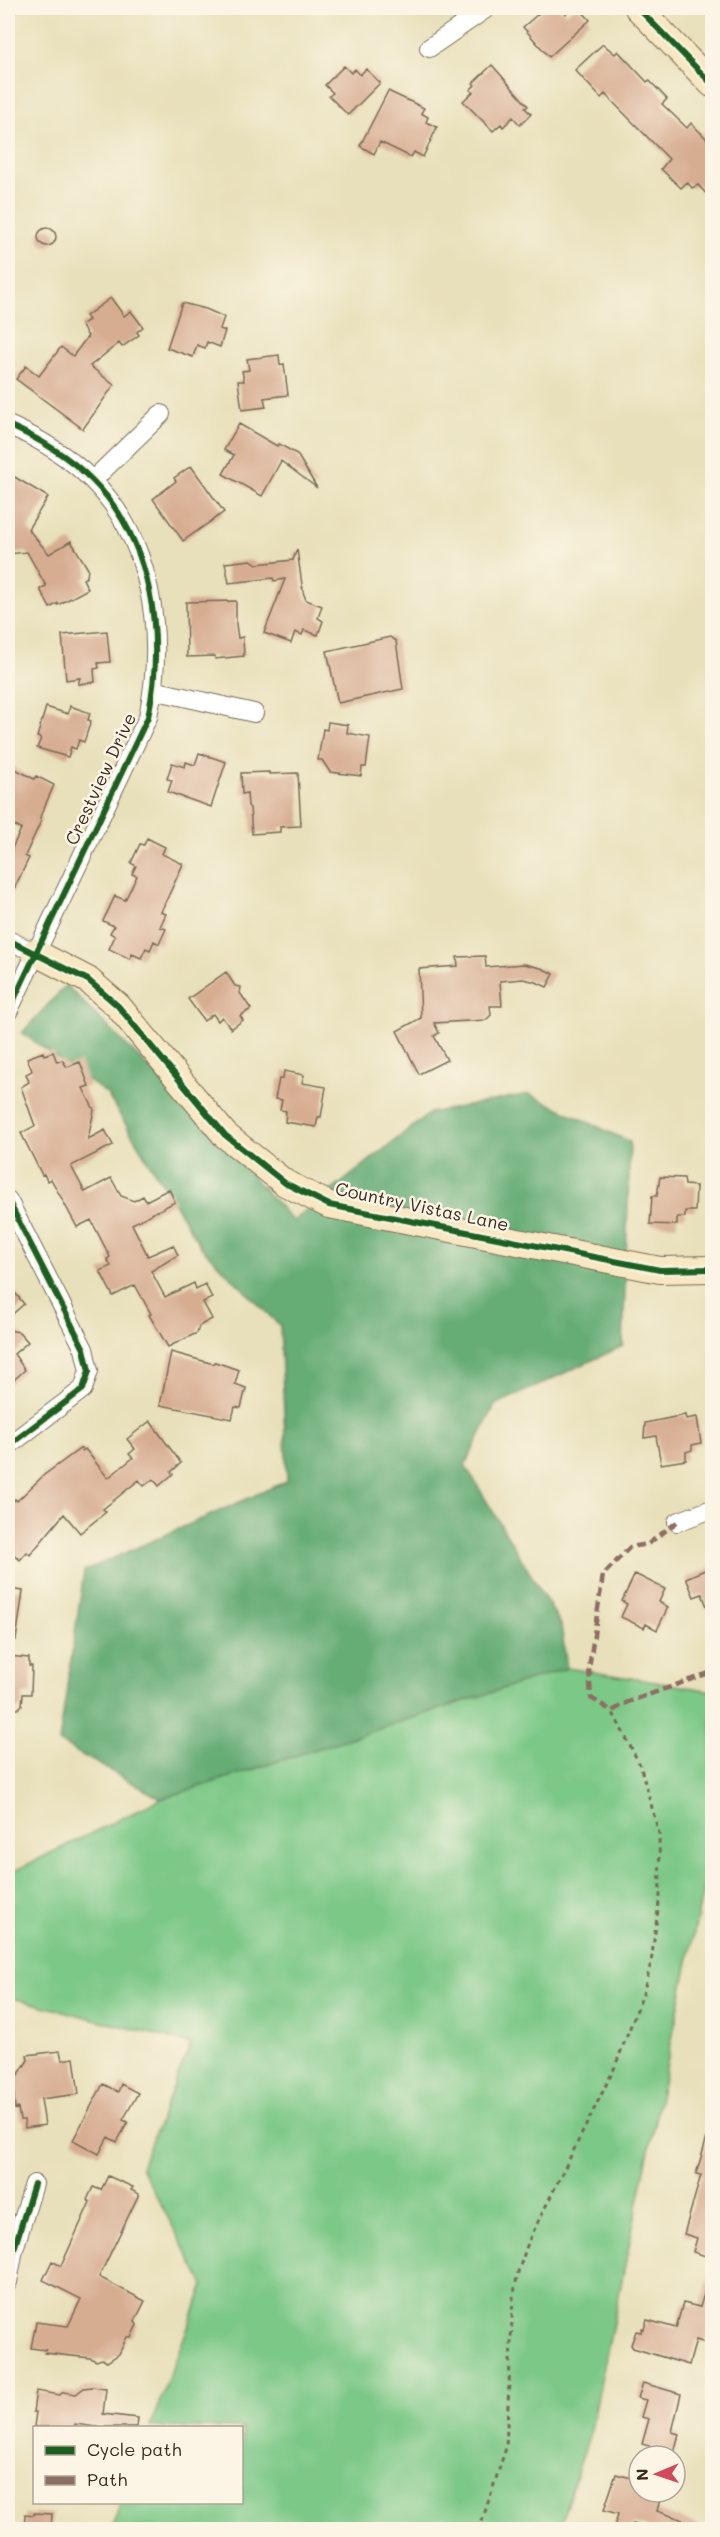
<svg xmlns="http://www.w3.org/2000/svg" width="720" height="2537" font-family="Mali,sans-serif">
	<rect width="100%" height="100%" fill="#fcf5e5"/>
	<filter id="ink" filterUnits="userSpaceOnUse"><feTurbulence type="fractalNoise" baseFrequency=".0167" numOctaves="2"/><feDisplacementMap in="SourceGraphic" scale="12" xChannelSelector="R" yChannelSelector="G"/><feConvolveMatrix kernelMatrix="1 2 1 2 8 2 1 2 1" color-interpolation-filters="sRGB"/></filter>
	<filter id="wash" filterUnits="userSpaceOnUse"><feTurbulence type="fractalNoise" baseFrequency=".008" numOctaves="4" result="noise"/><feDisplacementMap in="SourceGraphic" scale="24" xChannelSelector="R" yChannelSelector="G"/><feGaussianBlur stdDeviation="1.35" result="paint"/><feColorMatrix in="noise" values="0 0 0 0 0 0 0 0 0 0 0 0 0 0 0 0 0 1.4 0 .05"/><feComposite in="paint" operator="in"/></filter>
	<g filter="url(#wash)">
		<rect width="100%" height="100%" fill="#e8e0ba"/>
		<path fill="#7cc887" stroke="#5c7952" stroke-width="1.5" d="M567,1668L712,1691V1846L591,2429L559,2529H111L121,2503L242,2502V2428L150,2427L204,2285L141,2167L191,2044L8,1997V1874L161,1799Z"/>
		<path fill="#65ac74" stroke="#506b49" stroke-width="1.5" d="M66,985L194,1113L293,1221L430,1113L529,1094L630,1142L623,1346L495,1405L465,1465L561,1625L567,1668L161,1799L59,1742L84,1571L287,1481L280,1326L201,1247L107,1094L22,1033Z"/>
		<g id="blocks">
			<path fill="#d7ad92" d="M545,8H560L566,14L573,8H579L590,20L549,57L523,27Z
				M603,44L615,54L618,51L647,82L649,80L667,99L662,104L687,128L691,123L712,144V200L698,185L692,188L687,182L681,188L661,169L669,159L605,94L601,98L575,70Z
				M492,65L528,106L525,108L531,114L520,125L513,117L503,127L501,124L493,131L463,101L473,92L470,90L475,85L473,83Z
				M344,66L351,73L355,69L360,75L366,69L380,83L348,115L329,96L333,93L325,85Z
				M388,91L424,108L421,113L428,117L426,122L437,127L423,157L414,152L411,157L380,142L374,154L360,146Z
				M38 237a9 9 0 1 1 18 0a9 9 0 1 1-18 0Z
				M111,298L124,316L131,311L143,327L137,332L139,335L122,347L119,343L90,366L114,385L83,429L16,379L26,366L39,376L61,347L73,356L88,336L81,325L89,320L86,316Z
				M182,303L206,309L224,317L220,329L225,331L220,347L207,342L205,348L197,345L193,357L167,348Z
				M279,355L280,365L284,364L288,395L264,398L266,407L242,410L238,381H244L242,371L249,370L247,359Z
				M239,424L277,446L279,444L297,454L317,488L281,461L262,496L223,474L234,455L224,450Z
				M191,466L224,512L183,541L153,499L176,481L174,478Z
				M8,473L48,497L28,529L49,554L71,541L88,569L87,577L83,579L88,589L58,605V603L50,608L40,589L46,586L27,552L8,554Z
				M297,549L303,592L306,600L322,606L318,618L323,621L318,635L304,630L302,635L295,632L291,643L264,633L285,579L274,581L273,578L229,583L225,563L251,560L257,564L293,560Z
				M236,601V624L238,638L243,637L244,656L215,659V656L187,657L186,602Z
				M107,631L110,662L98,663L99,668L94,669L95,682L78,684L80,678L66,680L62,635Z
				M390,637L396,641L403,689L338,703L327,651Z
				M70,706L90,713L88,720L91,721L84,742L79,740L76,749L71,747L68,757L37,748L41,738L37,737L46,707L68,714Z
				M328,722L348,725L347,733L370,737L366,767H362L361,776L330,772L322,760H318L323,729L327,730Z
				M199,753L226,762L211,807L168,792L172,780L167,779L172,763L185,767L186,762L195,765Z
				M8,765L34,779L36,776L54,785L40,817L41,821L25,856L29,858L8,901V857L21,829L8,822Z
				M269,772V774L298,773L301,826L280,827V832L252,834L250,808L248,806L247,793L242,794L241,773Z
				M147,838L165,847L162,854L183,864L161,912L166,914L160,927L166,929L159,944L154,941L150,950L146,948L141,958L132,954L130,959L109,949L115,936L110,933L114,926L103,921L115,896L125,900L137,876L132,874L136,866L131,863L140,844L144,845Z
				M485,956L486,967L524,964L541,968L554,974L547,987L536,982L523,979L500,981L502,1006H490L491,1015L486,1020L434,1023L439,1033L434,1036L447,1060L419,1074L397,1031L421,1018L419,969L458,966L457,957Z
				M226,972L235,986L241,987L240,993L251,1009L240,1016L243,1020L231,1029L222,1017L218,1021L213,1014L204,1021L188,999Z
				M43,1052L44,1055L53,1052L57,1062L62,1060L67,1067L80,1062L89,1086L83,1088L94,1110L88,1139L105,1130L113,1145L71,1166L85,1192L111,1178L121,1196L134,1201L143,1196L146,1201L169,1189L175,1202L132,1224L148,1256L173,1245L178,1255L151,1271L165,1297L194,1283L196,1289L205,1284L212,1298L203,1302L212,1319L199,1326L197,1333L168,1347L149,1315L151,1314L135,1285L113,1296L100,1271L111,1266L107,1259L110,1257L91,1220L77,1227L51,1179L47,1181L44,1174L42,1175L21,1133L35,1126L21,1087L29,1082L26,1074L32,1071L27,1058Z
				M284,1071L304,1075L302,1083L326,1087L321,1117H318L316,1127L285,1122L286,1111L280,1110L282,1100L275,1099L279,1079H283Z
				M660,1177L684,1178L685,1185L696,1186L695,1211H685V1217H677V1225L650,1224L652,1196H657Z
				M8,1284L24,1304L8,1318Z
				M8,1330L19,1332L28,1342L14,1354L25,1370L8,1385Z
				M171,1352L214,1364L215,1362L239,1370L235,1384L246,1388L241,1408L235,1407L232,1419L160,1405Z
				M685,1415L686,1419L697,1417L701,1443L692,1445V1450L686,1452V1460L661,1464L656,1436L644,1438L645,1423Z
				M150,1421L181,1463L171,1472L173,1474L159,1486L153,1479L144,1486L139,1480L103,1509L106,1512L80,1533L64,1514L30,1555L27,1552L20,1560L8,1549V1508L15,1499L17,1501L44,1475L81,1448L82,1451L85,1449L108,1478L133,1458L129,1454L135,1449L127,1439Z
				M712,1567V1619L702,1594L694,1597L686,1578Z
				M635,1574L665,1589L659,1602L668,1607L657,1630L646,1624L644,1628L621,1617L627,1604L622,1601Z
				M8,1589L23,1591L16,1640L8,1639Z
				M8,1656L29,1658V1666H32L31,1694H23L22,1705L18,1709H8Z
				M60,2051L62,2060L74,2058L79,2094L41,2099L45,2125L25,2128L24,2120H20L18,2108L15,2109L13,2083L28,2060L27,2055Z
				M103,2084L118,2092L121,2084L138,2093L123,2120L128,2122L117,2142L108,2137L99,2154L73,2140Z
				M709,2131L712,2132V2258L693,2252L697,2238L684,2234L701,2175L696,2174Z
				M108,2176L133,2187L131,2190L139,2194L99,2277L145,2301L135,2321L137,2325L131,2337H127L119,2354L107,2362L102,2359L96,2361L90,2358L45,2353L46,2350L31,2348L36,2322L68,2326L81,2299L43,2280L52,2261L61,2266L90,2202L87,2200L93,2187L101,2190Z
				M709,2278H712V2318L706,2343L696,2340L689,2365L633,2348L631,2345L636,2331L641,2332L642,2328L644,2329L647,2320L676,2328L683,2303L700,2307Z
				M643,2383L681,2394L672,2432L679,2434L674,2453L642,2444L649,2419L641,2417L646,2400L638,2398Z
				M92,2387L106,2389L103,2414L138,2418L137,2427H96L75,2424L74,2427H34L36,2412H33L36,2391L60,2395L63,2392L76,2394L84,2388Z
				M616,2474L639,2480V2492H662L657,2511L698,2525V2529H651L633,2524L631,2529L614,2527L618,2514L604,2510Z
				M34,2513L52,2514L51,2529H24L25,2514L34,2515Z"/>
		</g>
	</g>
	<g filter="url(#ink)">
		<use href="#blocks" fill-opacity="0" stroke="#786a55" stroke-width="1.5"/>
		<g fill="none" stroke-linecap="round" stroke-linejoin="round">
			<g stroke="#786a55" stroke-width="20">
				<path id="street" d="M429,48L487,8
					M8,425C38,438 68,456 92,480C153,541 165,636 148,717L8,1012
					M93,480L161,414
					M153,690L254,713
					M8,940L34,952
					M8,1200L84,1349L89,1371L83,1389L8,1446
					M677,1522L712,1509
					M8,2282L14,2249L34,2184"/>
			</g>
			<g stroke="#786a55" stroke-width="28">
				<path id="secondary" d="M638,8L712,84
					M34,952L88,980L118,1006L225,1135L285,1183L329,1205L660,1270L712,1269"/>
			</g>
			<path stroke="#786a55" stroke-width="3" stroke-dasharray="4.5 4.5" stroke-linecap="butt" d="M479,2530L506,2448L513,2298L518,2272L529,2240L614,2069L643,1994L651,1963L660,1895L659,1833L640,1765L612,1711"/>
			<use href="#street" stroke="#fff" stroke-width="18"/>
			<use href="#secondary" stroke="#f7e8c3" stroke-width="26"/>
			<path stroke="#8d6e63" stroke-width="4.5" stroke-dasharray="9 4.5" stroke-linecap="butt" d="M677,1522L648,1544L630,1547L603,1575L589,1668L591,1698L612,1711L628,1702L712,1672"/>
			<g stroke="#fcf5e5" stroke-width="10">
				<path id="cycleway" d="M638,8L712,84
					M8,425C38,438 68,456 92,480C153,541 165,636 148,717L8,1012
					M8,940L88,980L118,1006L225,1135L285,1183L329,1205L660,1270L712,1269
					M8,1200L84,1349L89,1371L83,1389L8,1446
					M8,2282L14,2249L34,2184"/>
			</g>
			<use href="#cycleway" stroke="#1b5e20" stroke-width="6"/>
		</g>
	</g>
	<g text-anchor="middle" stroke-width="5" stroke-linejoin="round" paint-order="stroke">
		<g font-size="18" fill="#3b2a1e" stroke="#fcf5e5">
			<text transform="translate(101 779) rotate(-65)" y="6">Crestview Drive</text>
			<text transform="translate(422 1207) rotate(12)" y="6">Country Vistas Lane</text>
		</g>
	</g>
	<rect width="720" height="2537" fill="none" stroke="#fcf5e5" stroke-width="30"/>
	<rect x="33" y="2426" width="210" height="78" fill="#fcf5e5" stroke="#afa495" stroke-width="1.5"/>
	<rect x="45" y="2446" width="30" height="9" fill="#1b5e20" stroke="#afa495" stroke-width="1.5"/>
	<text x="87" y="2456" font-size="18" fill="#3b2a1e">Cycle path</text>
	<rect x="45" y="2476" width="30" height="9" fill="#8d6e63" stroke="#afa495" stroke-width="1.5"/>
	<text x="87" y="2486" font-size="18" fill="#3b2a1e">Path</text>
	<g transform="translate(657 2474) rotate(268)"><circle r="28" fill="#fcf5e5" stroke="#afa495" stroke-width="1.5"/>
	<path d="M0-4.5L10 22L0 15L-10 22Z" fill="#d1495b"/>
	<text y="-9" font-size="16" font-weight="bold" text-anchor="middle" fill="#3b2a1e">N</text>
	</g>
</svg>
